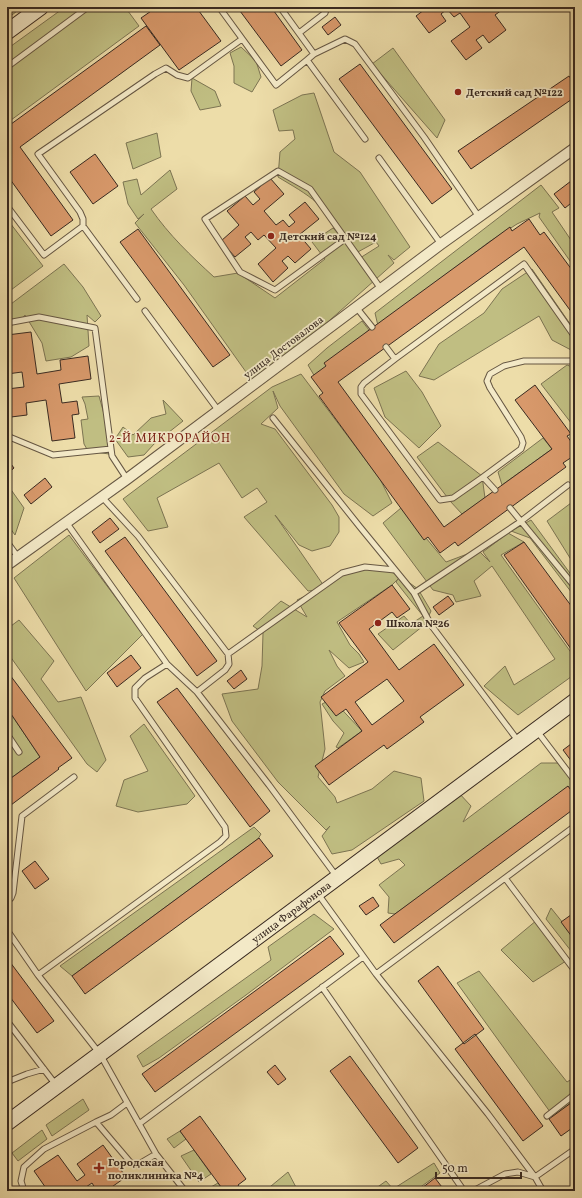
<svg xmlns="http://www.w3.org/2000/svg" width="582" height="1198" font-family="Vollkorn,serif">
	<rect width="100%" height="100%" fill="#eddda9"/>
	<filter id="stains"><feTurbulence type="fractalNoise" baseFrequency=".005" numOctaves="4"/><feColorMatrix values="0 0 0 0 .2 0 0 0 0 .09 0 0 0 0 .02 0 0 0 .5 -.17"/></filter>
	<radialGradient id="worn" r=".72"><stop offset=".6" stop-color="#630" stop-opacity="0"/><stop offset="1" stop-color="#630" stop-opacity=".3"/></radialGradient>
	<path fill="#c0be82" stroke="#7c7452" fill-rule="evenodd" d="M8,7H22L7,19V8Z
		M65,7H125L139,26L7,123V49Z
		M241,47L256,61L261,77L252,92L234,83V66L230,53Z
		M393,48L445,120L437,138L372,64Z
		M192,78L215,91L221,106L200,110L191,91Z
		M314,93L334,152L360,172L410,247L394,260L388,255L394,263L256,386L184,285L135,223L144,214L138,219L128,204L123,182L137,179L141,195L170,170L177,189L151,209C169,235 191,256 214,277L238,273L275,298L325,259L312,242L333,228L355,252C347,234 332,215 317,203C306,193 291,185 278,177L280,152L295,139L293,130L279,131L273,110L302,95ZM376,242L379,246L360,258L356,253Z
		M157,133L161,157L133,169L126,143Z
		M541,185L559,208L552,212L575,246V268L539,217L540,213L517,224L489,242L378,326L375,313Z
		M7,219L43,266L7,293Z
		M64,264L83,287L101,316L95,322L87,315L89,346L71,357L46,361L42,343L25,315L18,323L7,325V307Z
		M532,269L575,331V349L573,351L552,340L539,316L434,380L419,376L439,344L484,313L502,289Z
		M362,321L369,330L315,377L308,365L327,348Z
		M567,365L575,368V428L541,384Z
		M406,371L422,392L441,426L419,448L385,417L374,388Z
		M301,374L380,479L392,503L373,516L344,494L280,406L273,391L278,408L261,424L275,429L332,505L339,517V532L330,546L312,551L299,545L275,515L324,586L352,568H382L400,576L418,589L431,611L427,620L428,622L393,650L378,634L404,616L411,624L423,616L396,582L398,579L392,585L337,622L350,645L359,654L364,662L349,668L329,650L337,666L345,676L325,691L320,702L325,749L318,777L335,797L337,803L372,789L394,771L421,778L424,801L352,850L332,854L322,836L330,826L326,830L278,782L232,721L222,694L258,689L262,666L263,633L253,626L281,601L307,617L297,600L318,590L308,591L244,517L267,502L257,488L242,498L219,463L157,498L168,527L148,531L123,499L272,387Z
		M99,396L109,432V454L88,451L84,444L81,420L88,419L85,404L82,397Z
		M163,400L183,421L154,444L144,455L128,457L115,439L123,427L133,435L151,418L166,414Z
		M543,438L552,449L502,485L498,472Z
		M438,442L482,476L485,498L462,514L450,501L417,457Z
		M7,484L24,508L15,535L7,524Z
		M575,500V566L547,521Z
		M401,508L446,562L478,550L490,562L483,552L508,533L524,542L501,555L575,658V674L518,715L484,686L505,666L514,685L555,659L492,566L474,581L481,596L456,602L453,595L433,590L383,523Z
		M531,520L575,580V597L530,538L511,531Z
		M69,535L143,634L86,691L14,578Z
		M19,620L54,661L41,679L58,702L81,697L106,760L97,772L87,764L7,652V629Z
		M332,699L362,731L338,748L336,747L344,733L333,721L322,704Z
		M7,708L40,757L7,781Z
		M144,724L195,796L187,804L138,812L116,806L124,780L148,771L130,736Z
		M541,763H565L575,782V786L395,914L388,913L389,897L379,885L405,865L399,859L381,864L376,855L458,792L471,806L463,822Z
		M254,827L261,834L258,839L72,976L60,966Z
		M551,908L575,938V956L546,919Z
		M314,914L334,929L246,995L159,1058L143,1067L137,1056L271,960L268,947Z
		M537,920L566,961L533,982L501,950Z
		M479,971L567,1082L575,1077V1100L553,1116L457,983Z
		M83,1099L89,1110L52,1136L46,1125Z
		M42,1130L47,1139L18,1161L12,1153Z
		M180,1131L186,1139L174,1148L167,1139Z
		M194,1150L211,1174L199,1182L181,1156Z
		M434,1163L440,1173L415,1191H372L386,1181L393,1189Z
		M288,1172L298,1191H265Z
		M218,1183L224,1191H204Z"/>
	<path fill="#d8996b" stroke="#392a21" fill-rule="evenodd" d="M157,7H196L221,41L179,70L141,18Z
		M237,7H271L302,50L281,66Z
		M428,7H506L495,15L506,30L489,43L483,35L476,40L482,48L466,60L451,41L470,27L460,13L454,17L447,9L441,14L446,21L429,33L416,16Z
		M335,17L341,25L328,35L322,27Z
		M146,26L160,45L20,147L73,220L51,236L7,175V127Z
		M360,64L452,189L432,204L339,79Z
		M569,76L575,85V97L471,169L458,151Z
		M95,154L118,186L93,204L70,172Z
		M270,178L284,194L264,211L276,225L283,220L289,227L295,222L289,215L305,202L319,219L299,235L311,249L295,263L288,256L282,261L288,268L273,282L258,264L276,248L264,235L258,240L251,232L245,237L251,244L235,257L221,241L239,225L227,211L245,196L253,205L260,199L254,192Z
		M575,178V200L565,208L554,194Z
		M529,219L540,235L544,232L575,274V317L524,247L338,382L444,527L552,449L515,400L535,385L571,434L567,436L575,447V455L563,463L566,467L458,546L455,542L440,553L428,537L424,540L319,396L323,393L311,377L326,366L324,363L510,227L512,231Z
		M138,229L230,355L213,367L120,242Z
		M31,332L37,374L61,370L60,360L88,356L91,379L59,384L62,403L77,401L79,414L72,415L75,438L52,441L46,400L26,403L27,415L11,417V412L7,413V389L24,387L22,372L7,374V359H10L7,335Z
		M8,460L14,468L7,474V462Z
		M45,478L52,487L31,504L24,495Z
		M110,518L119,529L100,543L92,532Z
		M125,537L217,661L197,676L105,551Z
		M524,542L575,611V646L571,649L504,555Z
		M392,585L410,609L397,618L392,612L369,629L399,670L434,644L464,685L420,717L424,722L387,749L384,745L329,785L315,766L362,731L346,709L336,716L321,697L368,662L339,623ZM387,679L404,701L372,725L355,702Z
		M448,596L454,604L439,615L433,607Z
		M131,655L141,668L117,687L107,673Z
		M241,670L247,679L234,689L227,681Z
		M7,671L72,758L58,768L59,769L7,808V781L40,757L7,708Z
		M177,688L270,811L250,827L157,702Z
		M575,741V766L563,750Z
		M568,786L575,796V808L394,943L380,925Z
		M259,838L273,856L85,994L72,976Z
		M35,861L49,879L35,889L22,871Z
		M373,897L379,906L366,915L359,906Z
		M575,912V941L561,922Z
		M330,936L344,954L155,1092L142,1074Z
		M7,958L54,1021L37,1033L7,993Z
		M438,966L484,1029L464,1044L418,981Z
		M475,1034L543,1126L523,1141L455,1049Z
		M350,1056L418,1148L398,1163L330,1071Z
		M275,1065L286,1079L278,1085L267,1072Z
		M575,1100V1126L561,1136L549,1119Z
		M200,1116L246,1179L238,1185L242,1191H224L180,1131Z
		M103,1145L126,1177L106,1191H97L92,1183L83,1189L85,1191H48L34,1171L58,1155L77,1181L85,1175L77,1164Z
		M435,1178L445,1191H418Z"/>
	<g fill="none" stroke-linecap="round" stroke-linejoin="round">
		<g stroke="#665743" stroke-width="7">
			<path id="lane" d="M219,7L276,85L307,60L365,139
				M280,7L314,54L307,60
				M299,33L325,13L327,7
				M314,54L345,39L355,44L424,137L479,217
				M7,67L88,7
				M379,158L441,244
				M7,206L44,255L83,226L137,299
				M83,226V219L80,212L38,154L155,74L166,68L177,75L188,78L242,39
				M345,239L275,290L240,272L205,219L278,171L310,189L381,289
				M356,307L372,327
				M145,311L218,410
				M7,323L39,317L95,328L112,456L127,479
				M386,347L395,359L364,383L361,387V394L440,500L453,498L483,477L495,490
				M395,359L524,264L575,337
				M273,418L360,527L414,593
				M7,436L53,455L111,449
				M483,477L521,449L523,443L521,437L490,388L487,381L490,374L504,366L524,361H575
				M102,497L138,536L228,654L229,664L225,670L197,692
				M510,508L575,587
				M66,522L167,664L197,692L269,785L337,877
				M7,542L18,557
				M228,654L342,573L365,567L395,570
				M167,664L145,678L135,688V698L225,827L226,836L220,842L38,975L100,1054L156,1154L185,1191
				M537,731L575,781
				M7,734L19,752
				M519,742L431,625L414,593L520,522L568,485
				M505,878L575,971
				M318,894L376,974L488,1114L535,1177L543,1191
				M7,902L11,898L13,893L22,816L74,777
				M7,930L38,975
				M376,974L575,826
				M322,987L464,1191
				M7,1021L56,1085
				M7,1082L27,1074L44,1069
				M547,1116L575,1094
				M96,1122L131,1163L139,1164L156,1154
				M139,1124L363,957
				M24,1191L21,1181L24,1167L44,1149L96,1122L111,1115L127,1103
				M473,1191L505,1174L518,1172L535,1177L575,1149"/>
		</g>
		<g stroke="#665743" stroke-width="12">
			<path id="street" d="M7,565L127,479L441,244L575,148"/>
		</g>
		<g stroke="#392a21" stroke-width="17">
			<g id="secondary">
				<path d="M7,32L41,7"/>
				<path id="s1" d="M7,1123L575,701"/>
			</g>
		</g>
		<use href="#lane" stroke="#f3e9c7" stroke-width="5"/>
		<use href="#street" stroke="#f3e9c7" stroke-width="10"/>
		<use href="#secondary" stroke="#f3e9c7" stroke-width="15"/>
	</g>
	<g fill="#8f2418" stroke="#f3e9c7" stroke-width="1.5">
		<circle cx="458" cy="92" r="4"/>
		<circle cx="271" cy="236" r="4"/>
		<circle cx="378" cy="623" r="4"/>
		<path d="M97 1162h4v4h4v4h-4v4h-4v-4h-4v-4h4z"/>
	</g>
	<g text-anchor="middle" stroke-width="3.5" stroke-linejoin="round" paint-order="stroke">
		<g font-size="11" font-weight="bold" fill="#392a21" stroke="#f3e9c7" text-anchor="start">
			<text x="466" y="96">Детский сад №122</text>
			<text x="279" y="240">Детский сад №124</text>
			<text x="386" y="627">Школа №26</text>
			<text x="108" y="1166">Городская<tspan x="108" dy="13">поликлиника №4</tspan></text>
		</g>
		<g font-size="11" fill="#392a21" stroke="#f3e9c7">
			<text transform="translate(283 347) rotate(-37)" y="4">улица Достовалова</text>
			<text dy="4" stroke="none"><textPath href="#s1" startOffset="354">улица Фарафонова</textPath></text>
		</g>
		<g font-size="12" letter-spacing="1" fill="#7a1f14" stroke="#f3e9c7">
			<text x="170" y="442">2-Й МИКРОРАЙОН</text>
		</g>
	</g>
	<rect width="582" height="1198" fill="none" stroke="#eddda9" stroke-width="24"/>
	<rect x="8" y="8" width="566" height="1182" fill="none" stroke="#392a21" stroke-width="2"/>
	<rect x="12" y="12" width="558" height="1174" fill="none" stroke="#392a21"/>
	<path d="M436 1172v6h85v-6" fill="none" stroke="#392a21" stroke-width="2"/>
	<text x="442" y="1172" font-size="12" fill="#392a21" stroke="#f3e9c7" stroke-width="3" paint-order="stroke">50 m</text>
	<rect width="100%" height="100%" filter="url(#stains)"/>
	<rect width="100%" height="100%" fill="url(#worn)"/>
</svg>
